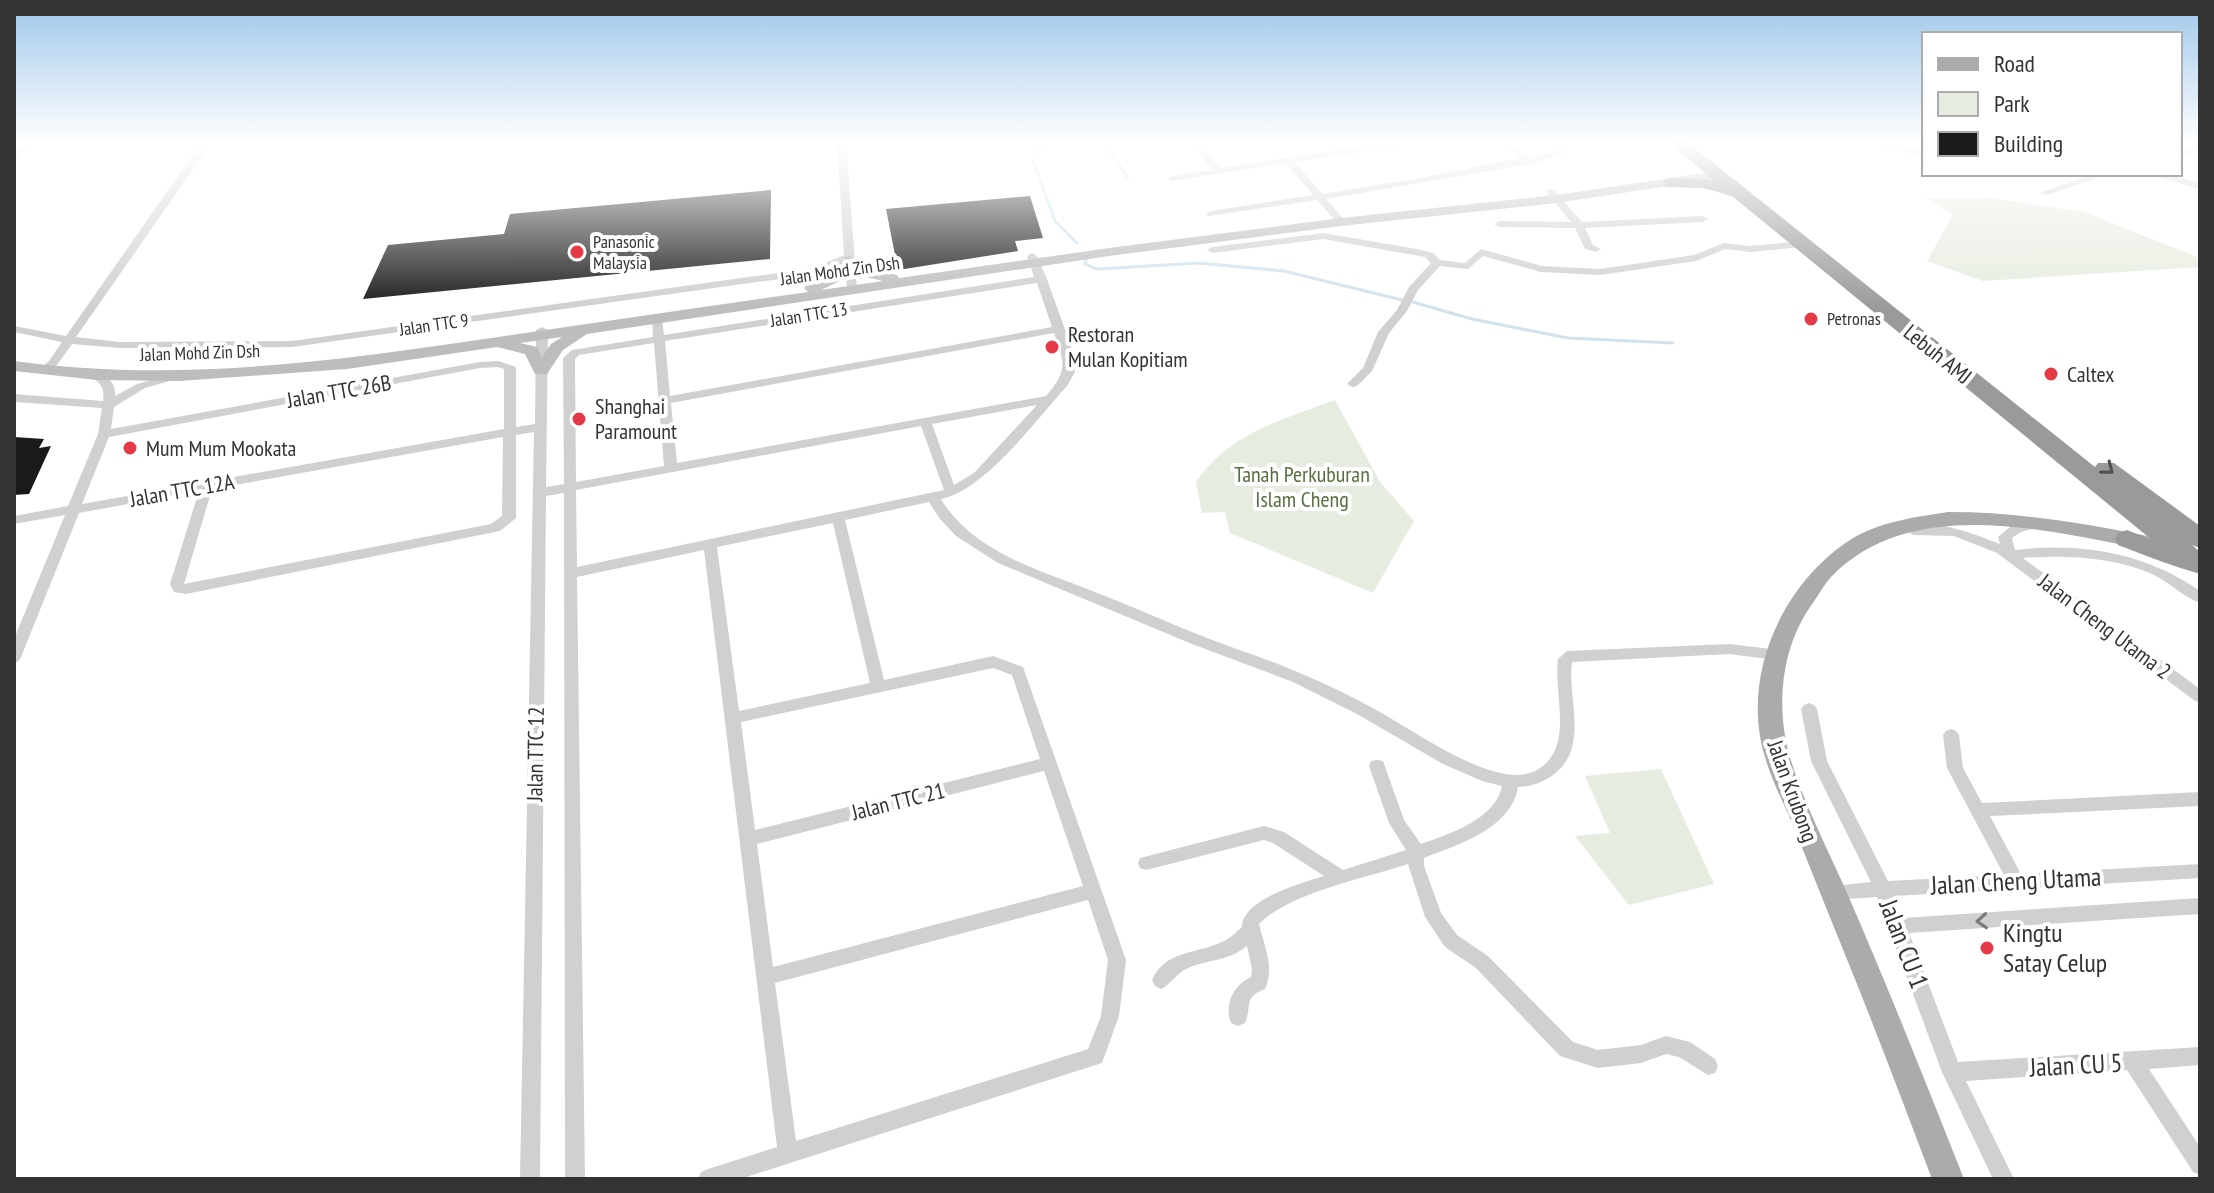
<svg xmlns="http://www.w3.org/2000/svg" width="2214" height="1193" font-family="'PT Sans Narrow',sans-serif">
	<rect width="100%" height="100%" fill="#fff"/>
	<path fill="#e6ecdf" d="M1926,198H1990L2084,212L2200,258V267L1983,281L1927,261L1953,215Z
		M1335,400L1380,482L1414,521L1373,593L1230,533L1225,512L1202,513L1196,482C1229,433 1282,420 1335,400Z
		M1661,769L1714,884L1629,905L1575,836L1610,833L1585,776Z"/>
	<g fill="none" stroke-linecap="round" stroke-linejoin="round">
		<path stroke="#cfe2ee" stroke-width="3" d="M1044,142L1033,160L1055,221L1077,243
			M1105,143L1128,178
			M1086,260L1085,264L1097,269L1199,263L1284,271L1402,300
			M1413,302L1472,319L1568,338L1673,343"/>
	</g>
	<path fill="#1a1a1a" d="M771,190L770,259L363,299L388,245L504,234L510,214Z
		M1030,196L1043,238L1015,241L1018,251L898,270L886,209Z
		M14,437L44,439L39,448L51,446L29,494L14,495Z"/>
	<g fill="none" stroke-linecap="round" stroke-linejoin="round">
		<path fill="#d0d0d0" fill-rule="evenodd" d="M25,142L33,144L14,162V154Z
			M202,142H212L76,337L120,342L292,341L813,268L844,255L837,142H846L857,289L852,292L847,289L845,262L815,274L292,347L120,348L72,344L57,365L49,372H41V368L49,361L62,342L14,332V326L66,336Z
			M1191,142H1200L1221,168L1386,142H1408L1403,145L1295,162L1322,194L1421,178L1520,158L1497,142H1507L1529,157L1561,150L1566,153L1530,164L1326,199L1346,222L1341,225L1338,224L1317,200L1208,216L1206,214L1211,211L1313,195L1286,163L1169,181V177L1212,170Z
			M1864,142H1881L1924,151V157Z
			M2200,145V151L2180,157V151Z
			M2094,174H2109L2047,195L2039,193Z
			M2147,174H2163L2200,183V189Z
			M1551,189L1554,190L1582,222L1703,216L1708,219L1703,222L1585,228L1593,245L1601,249L1596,252L1585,249L1575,228L1499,227L1494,224L1499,221L1571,222L1546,192Z
			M1323,233L1417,249L1433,253L1440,260L1465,263L1481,249L1542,266L1600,269L1694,255L1724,243L1750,246L1803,241L1808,244L1803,247L1750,252L1725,249L1696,261L1600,275L1541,272L1483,256L1468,269L1440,266L1418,290L1407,311L1389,333L1372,371L1357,386L1353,387L1347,384L1363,368L1378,332L1397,310L1409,287L1431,263L1425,257L1323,239L1212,253L1207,250L1212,247Z
			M1032,253L1037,256L1047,279L1075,358V372L1067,386C1036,420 985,490 941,499C974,554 1044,571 1100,594C1136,608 1171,624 1207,638C1241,651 1276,662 1309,677C1335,688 1361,701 1385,715C1419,734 1497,790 1535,771C1576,750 1553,695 1558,659L1567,651L1729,644L1781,650L1783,654L1781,658L1776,660L1729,654L1572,662C1567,699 1590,748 1553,775C1543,782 1531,787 1518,787C1511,829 1459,844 1424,858V866L1441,913L1457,935L1488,956L1573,1042L1598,1050L1641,1045L1666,1036L1690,1042L1715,1059L1718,1066L1715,1073L1708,1075L1679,1057L1666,1054L1641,1063L1598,1068L1560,1056L1476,968L1445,947L1425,917L1408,864C1366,878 1289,893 1259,924C1264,945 1275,968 1265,989C1242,998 1253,1005 1245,1023L1238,1026L1231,1023C1224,1005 1233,985 1251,977L1252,969L1247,946C1227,962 1207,959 1186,969C1176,974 1171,984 1161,989L1155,986L1152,980C1165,950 1197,954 1222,942C1230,939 1236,932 1242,927C1242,899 1302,883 1324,876L1273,843L1264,840L1146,870L1140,868L1138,863L1140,858L1264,826L1284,832L1343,870L1406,850L1389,823L1369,766L1371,761L1377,760L1383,761L1404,820L1421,844C1449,834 1496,819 1502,786L1482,781L1443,764L1357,714L1293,682L1192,644L998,563L956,536L940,519L929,502L845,520L884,680L993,656L1023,667L1126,960L1119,1016L1102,1063L740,1179H698L701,1172L708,1169L777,1147L704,550L577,577L585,1179H565L564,493L546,496L540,1179H520L534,432L516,435V518L500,531L186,594L174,592L170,584L199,491L79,513L21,657L19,661L14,663V639L65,515L14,524V516L68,506L98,434L102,408L14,402V394L103,401C105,387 101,383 89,376V372C103,370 117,382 115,396L137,384L173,374L177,375V379L145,388L114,407L111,429L480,362L498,361L516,367V427L535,424L536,330L542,327L548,330L546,487L564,484L563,358L572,350L653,337L652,318L657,315L662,318L664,335L1034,277L1027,256ZM1037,283L1052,327L670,396L665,341ZM1054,333C1065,363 1068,371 1046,396L677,463L671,403ZM654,343L664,466L576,482L575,359L579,355ZM498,367L504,369V429L82,504L109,437L480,368ZM1037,405L974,473L954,485L932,424ZM921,426L944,490L577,567L576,490ZM503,437L502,516L491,524L184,584L212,489ZM833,523L870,683L739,711L717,547ZM993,668L1012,675L1040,759L755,830L741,722ZM1044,771L1083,886L773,967L757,844ZM1088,900L1108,960L1101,1016L1088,1049L796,1141L775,983Z
			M2035,520L2042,524L2040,527L2021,532L2012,538L2015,550C2081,542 2146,553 2200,591V603C2183,597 2169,582 2152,574C2113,557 2065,555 2023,558L2200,689V703L2195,701L1997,553L1954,536L1913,535L1906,530C1925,514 1979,536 2000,544L1998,537L2011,526Z
			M1809,703L1814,705L1817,709L1827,761L1888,881L2004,875L1947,768L1943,735L1946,731L1951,729L1956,731L1959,735L1963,768L1982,803L2200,792V806L1990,816L2021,874L2200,864V878L1894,896L1903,918L2200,898V914L1909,933L1958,1062L2200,1047V1065L2149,1069L2200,1147V1175L2193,1172L2127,1070L1966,1081L2014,1179H1993L1942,1072L1877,897L1832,900L1826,897L1823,892L1826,887L1871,882L1811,761L1801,709L1804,705Z"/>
		<path fill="#bdbdbd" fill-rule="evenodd" d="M1717,171L1722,172V178L1556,203L1341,226L1109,256L587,334L563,350L547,374H535L525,354L497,347L347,369L180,381L97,380L14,371V361C172,383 328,362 484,339C592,323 700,307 808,292L804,288L807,285L830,275L845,257L850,256L871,269L897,275L899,278L1109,248L1341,218L1556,195ZM851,268L861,276L883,281L821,290L840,281ZM562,337L551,344L542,357L537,347L520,343Z"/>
		<path fill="#ababab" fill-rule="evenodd" d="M1948,512C2015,512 2078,522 2143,535L2150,537L2154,542L2150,547L2143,549C2045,530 1911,495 1831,577C1823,586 1817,598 1810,607C1784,645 1777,696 1786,741C1795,786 1828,849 1847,893C1888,987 1926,1083 1964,1179H1932C1902,1100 1872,1020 1840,942C1823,901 1807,859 1790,818C1781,798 1771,778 1765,757C1740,677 1782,584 1850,540C1878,522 1915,517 1948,512Z"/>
		<path fill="#9a9a9a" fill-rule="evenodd" d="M1669,142H1687L2095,467L2098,463H2114L2200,526V548L2192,545L2200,552V574C2173,566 2146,556 2118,545L2115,539L2118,533L2127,530L2152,540L1732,196L1703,188L1666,187L1663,183L1666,179L1672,178L1713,180Z"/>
	</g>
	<defs><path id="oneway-chevron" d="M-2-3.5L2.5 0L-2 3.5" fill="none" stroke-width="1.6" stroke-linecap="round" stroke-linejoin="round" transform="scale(2)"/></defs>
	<use stroke="#525252" href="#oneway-chevron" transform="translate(2108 469) rotate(38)"/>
	<use stroke="#7a7a7a" href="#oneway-chevron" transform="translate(1982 921) rotate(176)"/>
	<linearGradient id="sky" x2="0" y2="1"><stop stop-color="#9ec6ea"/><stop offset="0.46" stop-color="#fff"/><stop offset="1" stop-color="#fff" stop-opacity="0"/></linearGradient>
	<rect width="2214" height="309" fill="url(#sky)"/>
	<g fill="#e63946" stroke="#fff" stroke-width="3">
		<circle cx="577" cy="252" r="8"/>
		<circle cx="1811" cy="319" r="8"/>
		<circle cx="1052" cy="347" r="8"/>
		<circle cx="2051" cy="374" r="8"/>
		<circle cx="579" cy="419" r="8"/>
		<circle cx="130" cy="448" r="8"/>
		<circle cx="1987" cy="948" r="8"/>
	</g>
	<g text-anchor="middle" stroke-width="8" stroke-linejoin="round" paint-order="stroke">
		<g font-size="18" fill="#333" stroke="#fff" text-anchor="start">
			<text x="593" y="248">Panasonic<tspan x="593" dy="21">Malaysia</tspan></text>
			<text x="1827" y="325">Petronas</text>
		</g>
		<g font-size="18" fill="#333" stroke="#fff">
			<text transform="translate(840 271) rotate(-8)" y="6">Jalan Mohd Zin Dsh</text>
			<text transform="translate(809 315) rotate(-9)" y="6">Jalan TTC 13</text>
			<text transform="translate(434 325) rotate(-8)" y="6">Jalan TTC 9</text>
			<text transform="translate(200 353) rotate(-2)" y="6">Jalan Mohd Zin Dsh</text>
		</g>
		<g font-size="22" fill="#333" stroke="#fff" text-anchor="start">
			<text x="1068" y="342">Restoran<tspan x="1068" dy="25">Mulan Kopitiam</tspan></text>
			<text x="2067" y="382">Caltex</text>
			<text x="595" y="414">Shanghai<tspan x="595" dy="25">Paramount</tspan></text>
			<text x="146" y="456">Mum Mum Mookata</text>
		</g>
		<g font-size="22" fill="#333" stroke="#fff">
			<text transform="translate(1938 354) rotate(39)" y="8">Lebuh AMJ</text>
			<text transform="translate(339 391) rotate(-10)" y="8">Jalan TTC 26B</text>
			<text transform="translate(182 490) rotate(-10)" y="8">Jalan TTC 12A</text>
			<text transform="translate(2105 626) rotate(37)" y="8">Jalan Cheng Utama 2</text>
			<text transform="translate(535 754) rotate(-89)" y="8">Jalan TTC 12</text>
			<text transform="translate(1793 791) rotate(70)" y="8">Jalan Krubong</text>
			<text transform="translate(898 801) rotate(-14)" y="8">Jalan TTC 21</text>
		</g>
		<g font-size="22" fill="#56703f" stroke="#fff">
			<text x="1302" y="482">Tanah Perkuburan<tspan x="1302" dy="25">Islam Cheng</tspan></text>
		</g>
		<g font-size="26" fill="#333" stroke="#fff">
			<text transform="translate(2016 881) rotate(-3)" y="9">Jalan Cheng Utama</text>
			<text transform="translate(1904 944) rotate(69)" y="9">Jalan CU 1</text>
			<text transform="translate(2076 1065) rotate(-3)" y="9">Jalan CU 5</text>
		</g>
		<g font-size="26" fill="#333" stroke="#fff" text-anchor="start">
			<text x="2003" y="942">Kingtu<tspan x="2003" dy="30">Satay Celup</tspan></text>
		</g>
	</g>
	<rect width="2214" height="1193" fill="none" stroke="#333333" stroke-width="32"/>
	<rect x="1922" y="32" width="260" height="144" fill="#ffffff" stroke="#adadad" stroke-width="2"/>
	<rect x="1938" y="58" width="40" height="12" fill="#ababab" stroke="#adadad" stroke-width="2"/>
	<text x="1994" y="72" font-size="24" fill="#333333">Road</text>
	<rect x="1938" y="92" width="40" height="24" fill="#e6ecdf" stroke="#adadad" stroke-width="2"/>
	<text x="1994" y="112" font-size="24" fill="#333333">Park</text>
	<rect x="1938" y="132" width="40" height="24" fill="#1a1a1a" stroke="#adadad" stroke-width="2"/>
	<text x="1994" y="152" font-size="24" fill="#333333">Building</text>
</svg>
